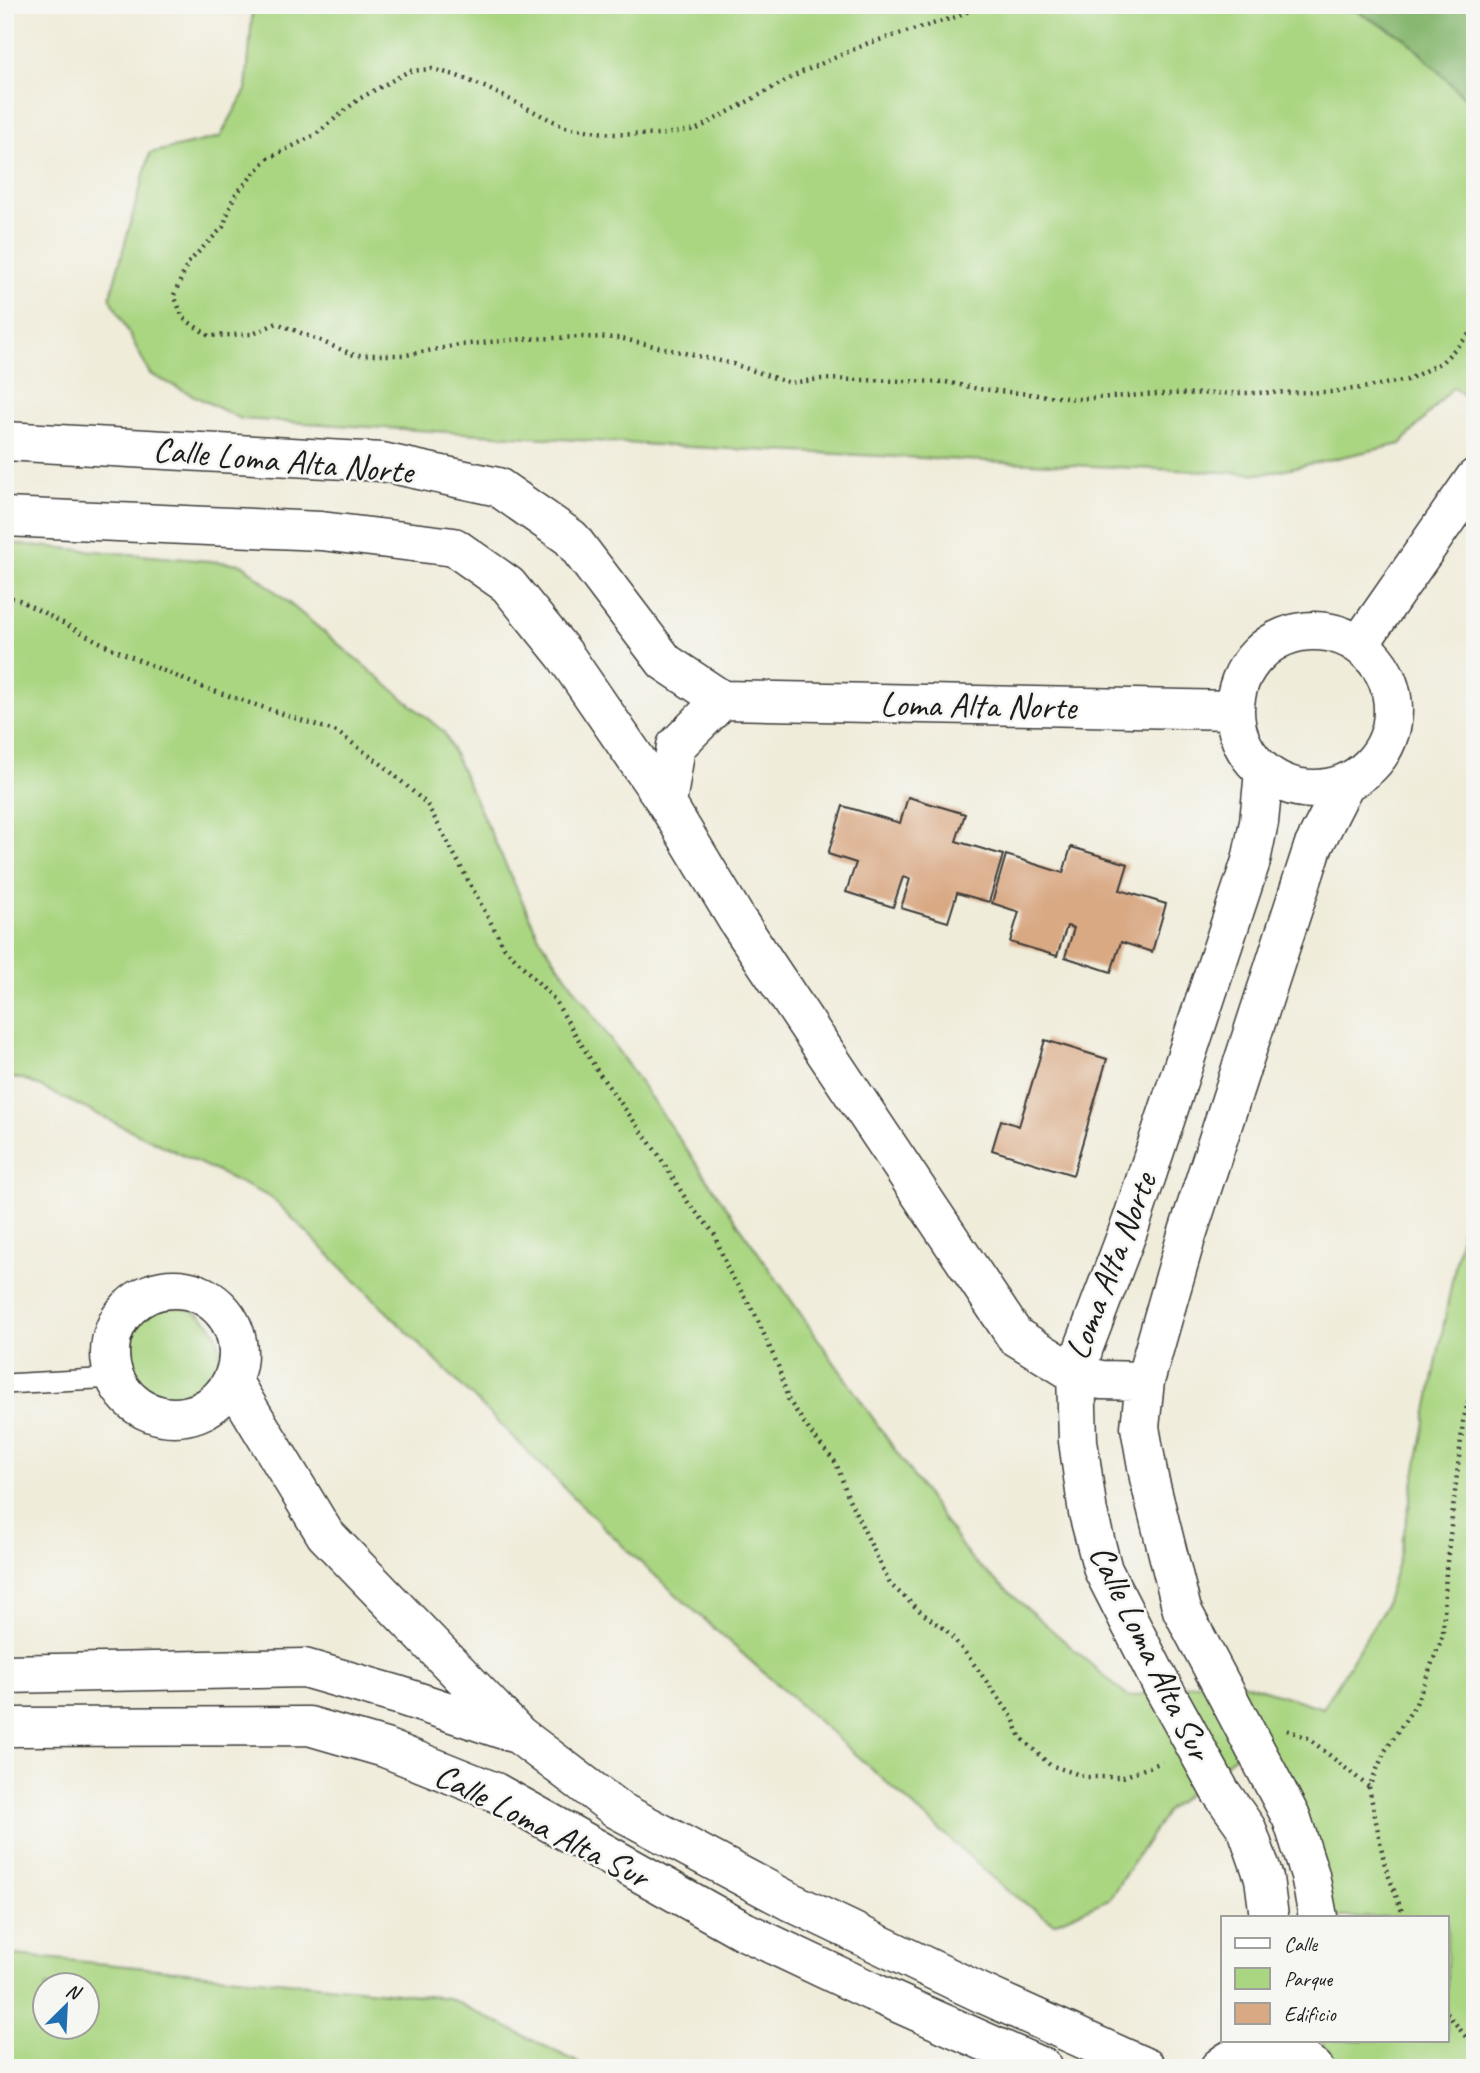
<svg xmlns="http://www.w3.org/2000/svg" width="1480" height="2073" font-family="Caveat,sans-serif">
	<rect width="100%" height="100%" fill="#f6f6f2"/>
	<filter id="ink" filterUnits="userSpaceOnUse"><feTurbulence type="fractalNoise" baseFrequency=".0143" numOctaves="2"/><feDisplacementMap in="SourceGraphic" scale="14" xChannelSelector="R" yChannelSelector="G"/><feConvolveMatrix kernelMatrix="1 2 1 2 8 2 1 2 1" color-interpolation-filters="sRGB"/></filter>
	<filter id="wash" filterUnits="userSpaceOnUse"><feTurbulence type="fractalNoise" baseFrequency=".00686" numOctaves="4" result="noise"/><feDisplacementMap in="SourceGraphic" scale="28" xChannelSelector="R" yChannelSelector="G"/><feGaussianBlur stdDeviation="1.57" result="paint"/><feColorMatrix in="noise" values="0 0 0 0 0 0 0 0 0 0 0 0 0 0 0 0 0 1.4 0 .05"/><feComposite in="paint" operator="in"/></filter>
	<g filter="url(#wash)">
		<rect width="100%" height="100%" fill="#f0ecda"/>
		<path fill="#aad682" stroke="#63794f" stroke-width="2" fill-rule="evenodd" d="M253,5H1345L1405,38L1475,108V403L1453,387L1401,444L1263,474L688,447L241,419L150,374L110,297L150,153L220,137L246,90Z
			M5,543L242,564L444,732L539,937L970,1558L1128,1697L1226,1678L1323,1708L1384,1608L1399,1559L1475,1160V2068H1334L1323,2045V2040H1447V1917H1329L1263,1733L1167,1811L1109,1899L1054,1923L1009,1892L631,1554L272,1198L24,1079L5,1078Z
			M128 1353a46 46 0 1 1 92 0a46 46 0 1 1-92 0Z
			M5,1954L448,1998L589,2068H5ZM46,1986H88V2028H46Z"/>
		<path fill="#87b770" stroke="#526a46" stroke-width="2" d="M1345,5H1475V108L1405,38Z"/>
		<g id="blocks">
			<path fill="#d9a984" d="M908,797L965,814L956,841L1003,855L989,902L957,893L948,922L901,908L910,879L903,877L893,907L846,892L856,863L828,854L843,806L900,823Z
				M1071,847L1128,864L1120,890L1166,904L1152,952L1121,942L1111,972L1065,957L1074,928L1067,926L1057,956L1010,942L1019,912L992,903L1006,855L1063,873Z
				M1045,1040L1107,1059L1073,1175L992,1150L1001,1120L1019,1126Z"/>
		</g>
	</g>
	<g filter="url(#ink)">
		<use href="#blocks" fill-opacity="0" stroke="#3c3b38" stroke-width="2"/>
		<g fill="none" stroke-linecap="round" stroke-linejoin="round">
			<g stroke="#3c3b38" stroke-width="22">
				<path id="lane" d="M5,1384L114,1378"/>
			</g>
			<g stroke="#3c3b38" stroke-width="41">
				<path id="street" d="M5,441L382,462L498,487L571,538L665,662L722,700
					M5,517L321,531L454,547L508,585L564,654L667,804L737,920L1015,1336L1076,1374L1101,1380L1145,1381
					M1235 710a79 79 0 1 1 158 0a79 79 0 1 1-158 0Z
					M1359,645L1475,478
					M722,700L1234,710
					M1264,772L1259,822L1251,861L1131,1223L1084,1347L1076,1374L1078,1441L1088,1513L1103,1570L1160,1682L1220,1791L1247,1829L1264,1878L1269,1917
					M667,804L676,746L722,700
					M110 1353a64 64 0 1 1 128 0a64 64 0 1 1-128 0Z
					M233,1382L325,1534L519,1735L618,1810L789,1901L979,1992L1147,2068
					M5,1674L304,1668L398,1695L513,1733
					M5,1727L309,1726L385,1748L495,1792L744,1931L873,1992L1044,2068
					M1318,1917L1310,1875L1292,1819L1182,1610L1149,1478L1140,1427L1145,1381L1186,1238L1313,847L1345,784
					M1219,2068C1238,2051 1270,2044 1295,2055C1301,2058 1308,2064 1314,2068"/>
			</g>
			<path stroke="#3c3b38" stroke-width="4.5" stroke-dasharray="2 5" stroke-linecap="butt" d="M980,5L959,16L866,44L800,73L697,129L658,135L612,134L565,127L487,88L455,75L432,69L409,71L359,99L315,135L267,159L234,196L223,227L188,263L174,295L183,318L209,336L253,334L277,323L354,355H406L459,345L523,339L582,337L619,338L733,364L790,383L822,379L946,382L979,389L1078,399L1158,394L1331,392L1368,387L1407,380L1442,362L1469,335L1475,333
				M5,596L19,600L109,647L199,686L337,732L384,766L427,804L504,947L554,999L598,1072L658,1154L689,1204L714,1233L728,1270L754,1312L778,1366L788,1399L811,1433L836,1463L849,1499L890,1584L922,1613L947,1631L968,1656L1013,1718L1020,1737L1050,1765L1086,1777H1123L1162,1762
				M1287,1730L1308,1738L1369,1787
				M1404,1917L1385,1866L1369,1787L1385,1751L1416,1704L1443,1635L1446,1570L1463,1422L1475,1375
				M1447,2013L1466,2037L1475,2042"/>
			<use href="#lane" stroke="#fff" stroke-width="19"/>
			<use href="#street" stroke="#fff" stroke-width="38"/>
		</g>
	</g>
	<g text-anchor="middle" stroke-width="5" stroke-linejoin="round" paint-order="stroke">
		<g font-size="35" fill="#1c1c1c" stroke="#f6f6f2">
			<text transform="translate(283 460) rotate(5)" y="12">Calle Loma Alta Norte</text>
			<text transform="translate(978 705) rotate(1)" y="12">Loma Alta Norte</text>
			<text transform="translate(1110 1266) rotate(-69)" y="12">Loma Alta Norte</text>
			<text transform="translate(1151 1652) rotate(64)" y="12">Calle Loma Alta Sur</text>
			<text transform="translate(542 1825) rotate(27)" y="12">Calle Loma Alta Sur</text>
		</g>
	</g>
	<rect width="1480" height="2073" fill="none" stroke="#f6f6f2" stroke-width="28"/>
	<rect x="1221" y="1916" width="228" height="126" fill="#f6f6f2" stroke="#9f9f9c" stroke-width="2"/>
	<rect x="1235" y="1938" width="35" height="10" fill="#ffffff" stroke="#9f9f9c" stroke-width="2"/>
	<text x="1284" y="1951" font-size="21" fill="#1c1c1c">Calle</text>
	<rect x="1235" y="1968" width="35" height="21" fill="#aad682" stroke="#9f9f9c" stroke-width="2"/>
	<text x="1284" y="1986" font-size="21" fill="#1c1c1c">Parque</text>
	<rect x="1235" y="2003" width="35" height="21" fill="#d9a984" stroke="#9f9f9c" stroke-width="2"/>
	<text x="1284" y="2021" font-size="21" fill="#1c1c1c">Edificio</text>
	<g transform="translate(66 2006) rotate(24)"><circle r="33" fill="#f6f6f2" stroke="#9f9f9c" stroke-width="2"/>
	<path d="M0-5L12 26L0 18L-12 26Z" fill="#1f6fb2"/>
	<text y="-10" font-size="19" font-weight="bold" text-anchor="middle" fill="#1c1c1c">N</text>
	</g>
</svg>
